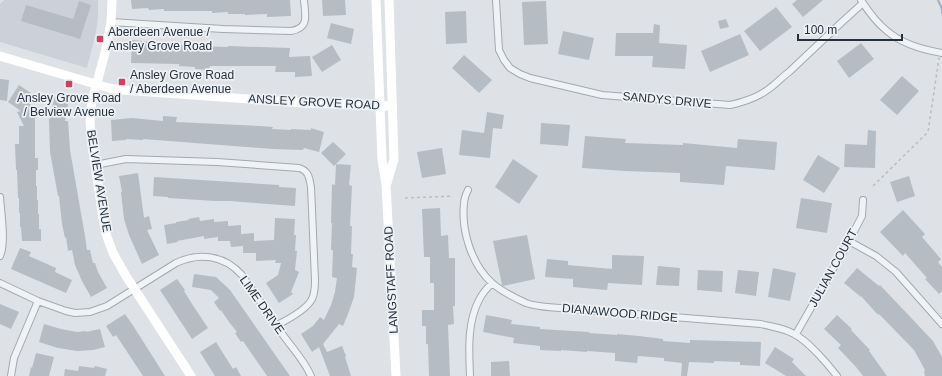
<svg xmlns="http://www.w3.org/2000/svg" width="942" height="376" font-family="Helvetica,sans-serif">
	<rect width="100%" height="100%" fill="#dee2e7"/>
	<path fill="#ccd1d9" d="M4,0H98V17L96,32L87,68L0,42V4Z"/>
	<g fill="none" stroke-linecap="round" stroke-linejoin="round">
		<path stroke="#99b2c7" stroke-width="2" d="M938,0L942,9V13"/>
	</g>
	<path fill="#b5bcc4" d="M131,0H290L291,16L267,17V14L245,15V14H228V12L212,13V11H164V9L149,10L148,8L132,9Z
		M322,0H345L346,15L323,16Z
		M797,0H823L803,17L792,4Z
		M79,1L91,5L80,39L21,21L26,5L73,19Z
		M546,1L548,44L524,45L522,2Z
		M776,7L792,27L760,51L744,31Z
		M466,11L467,43L446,44L445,12Z
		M726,19L729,27L720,29L718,21Z
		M331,23L354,29L351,44L327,38Z
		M654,24L660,25L659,43L687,45L685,69L652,67L653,56H615L616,33H653Z
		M563,31L594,38L589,60L558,54Z
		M740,34L749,55L710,72L701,51Z
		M132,40L194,46L228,47V46L290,48L289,57L310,56L312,76L295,77V72H275L276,66H210L209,70L195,69V67L179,66V64L131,63Z
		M861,43L874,59L849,78L837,61Z
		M332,45L341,60L322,72L312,57Z
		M464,55L492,80L479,93L452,68Z
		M902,76L919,91L897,115L880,100Z
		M0,79L9,80L7,101L0,100Z
		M19,85L31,93L27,98L37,117L35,118V158H38V170H36V186H37V200H38V214H39V229H41V241H22L21,227H20V213H19V198H18L17,170H16L15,144H19V126H24L17,112L21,111L8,102Z
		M55,96L69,99L65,121H68L69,135L70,150L85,236L87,250H90L93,263H95L98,272L107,288L91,297L82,281L75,265L72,250L68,251L66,237L65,238L62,224L59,196H58L50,152L49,120Z
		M487,112L504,115L502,129L493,128L490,158L459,155L462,130L484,133Z
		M163,116L177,117L176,122L259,126L273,127L272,129L291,130V129L311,130V128L324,132L319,152L304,148L303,150L273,149L143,139V140L126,139V140L112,141L111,120L132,118L163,121Z
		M541,123L570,125L568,146L540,144Z
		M868,130L876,131L875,168L844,167L845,144L867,145Z
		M585,136L626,139L625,143L683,145V143L737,148L738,139L777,142L775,170L726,166L724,185L680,182V173L625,171L582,168Z
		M333,142L346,154L334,166L321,153Z
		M442,148L446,174L422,178L417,152Z
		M818,155L840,168L824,193L803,180Z
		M513,159L538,176L519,204L495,187Z
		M336,164L351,165L349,185L352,186L350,226H352L351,254H353L352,267L357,268L354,297L348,314L343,326L339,324L323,344L327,352L342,346L346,356L345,357L351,376H330L319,347L312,352L301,334L313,326L320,317L324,320L331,305L335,292L337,278L332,277L333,250H331L332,223H331L332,184L335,185Z
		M138,173L144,218L149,216L152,229L147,230L159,255L142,264L129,235L124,219L121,192H122L119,176Z
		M909,176L915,196L897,202L890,182Z
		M154,177L279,185V187L296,188L295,206L229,201H215L168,198V197L153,196Z
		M801,198L832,203L827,233L796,228Z
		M440,208L441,236L448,235L449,258H455V306H453L454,324L448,325L450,376H429L428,344H426V326H422V310H434V283H430V257H424L422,209Z
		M903,210L925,234L922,237L941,259L938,262L942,267V291L939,294L925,279L927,278L905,253L903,256L880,232Z
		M199,217L200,221L214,219V222L228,221V226L241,225V234L254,233V241L274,240L275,218L295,219L294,235H296L295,251H297L295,270L299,272L291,292L293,294L279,303L266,283L278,275L281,263H275L276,260L256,261V253H243V246L231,247L230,241H218V237L204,239V236L177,241L178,242L167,244L164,225L176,223V222L189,220L188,219Z
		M527,235L535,279L503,286L502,285L493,241Z
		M20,248L31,252L29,256L56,268L55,272L72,280L66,293L11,269Z
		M612,255L644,256L642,285L608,283L607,290L573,287V279L545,277L547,259L568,261V265L612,269Z
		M658,266L680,268L679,286L656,285Z
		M773,268L796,273L790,301L768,297Z
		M857,268L879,286L880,285L933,341L942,357V376H925L924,371L925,370L914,350L879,314L878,315L861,296V297L844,283Z
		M698,270L723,271L722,292L697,290Z
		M738,270L759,272L756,296L735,293Z
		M194,274L216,277L230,290L290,376H267L243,341L241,342L235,333L237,332L229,322L221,310L220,311L214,302L219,298L211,290L192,287Z
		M177,279L185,290L184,291L192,304L208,328L192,339L160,290Z
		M0,304L19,312L11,329L0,324Z
		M125,314L134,327L165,376H143L116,335L113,337L106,326Z
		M486,315L512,320L511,324L540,327V329L589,332V333L617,335V334L639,336L663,339V341L690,343V340L761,342L760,366L740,365V362L714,361V363L689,362L687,376H681L682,363L664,361V358L638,356L637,363L615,361V353L587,351V352L561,350V351L540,350V346L513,343L514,338L483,332Z
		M837,315L852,329L851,330L870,350L869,351L887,376H863L856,367L838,348L841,345L824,329Z
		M44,324L61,329L77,332L86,331V332L100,329L105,347L93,350L77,351L58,348L39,342Z
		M216,342L233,369L236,367L241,376H215L200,352Z
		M775,347L794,359L792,362L806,376H786L765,363Z
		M36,353L54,357L49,376H29L31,367L32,368Z
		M509,361L510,376H491V362Z
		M79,366L94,368L95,366L107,369L105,376H64L65,369L78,371Z"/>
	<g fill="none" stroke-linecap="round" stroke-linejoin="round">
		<g stroke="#a3a9b1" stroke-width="8">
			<path id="street" d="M496,0L499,50L504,60L510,68L520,74L530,78L602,95L730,105C744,102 759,97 770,88C777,83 782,77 789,72L842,22L863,3
				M861,0C868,11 877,23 887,31C901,43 924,50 942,53
				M111,22L223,29L291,31C310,28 305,15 304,0
				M95,165L126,159L217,162L299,168C309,171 309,177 311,187L315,280C315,286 315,293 312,299C307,309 287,320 277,325
				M468,190C466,194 464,199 464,204C461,231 472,265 492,283C501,291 515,298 526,303C537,307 549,307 560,308L761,324C772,327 784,328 794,334C808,341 827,363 837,376
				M0,197C1,213 6,242 0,256
				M849,241L876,256L896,272L942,324
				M0,283L38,301L66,311L75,313L90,312L107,306L176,263C199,252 224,255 242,275C256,295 269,315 283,335C293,349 304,360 311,376
				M796,334L849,241L862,216L863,200
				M11,376L14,358L38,301
				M470,376C469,351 467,323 479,300C482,294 487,288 492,283"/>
		</g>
		<path stroke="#b8bdc2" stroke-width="1.5" stroke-dasharray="3 3" stroke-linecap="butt" d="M873,186L928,132L939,58
			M405,198L453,196"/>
		<use href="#street" stroke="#f0f3f6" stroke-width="6"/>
		<path stroke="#fff" stroke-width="9" d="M112,0L111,22L105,53L92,101L90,122L92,145L103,218L106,234L113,253L126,276L191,376
			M376,0L382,160L386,184L396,376
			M0,56L109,88L122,90L304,103L392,106
			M387,183L394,159L389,0"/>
	</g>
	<g fill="#cc435f" stroke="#edf1f5" stroke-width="1.5">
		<rect x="96" y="35" width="8" height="8" rx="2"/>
		<rect x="118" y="78" width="8" height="8" rx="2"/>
		<rect x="65" y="80" width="8" height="8" rx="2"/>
	</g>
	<g text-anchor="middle" stroke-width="3.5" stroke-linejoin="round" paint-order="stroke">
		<g font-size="12" fill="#27313e" stroke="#edf1f5" text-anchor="start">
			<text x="108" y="36">Aberdeen Avenue /<tspan x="108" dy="14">Ansley Grove Road</tspan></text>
			<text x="130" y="79">Ansley Grove Road<tspan x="130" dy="14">/ Aberdeen Avenue</tspan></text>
			<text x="69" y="102" text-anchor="middle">Ansley Grove Road<tspan x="69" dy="14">/ Belview Avenue</tspan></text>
		</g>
		<g font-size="12" fill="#27313e" stroke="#edf1f5">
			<text transform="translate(667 100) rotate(5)" y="4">SANDYS DRIVE</text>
			<text transform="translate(314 102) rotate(3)" y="4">ANSLEY GROVE ROAD</text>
			<text transform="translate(99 181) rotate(81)" y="4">BELVIEW AVENUE</text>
			<text transform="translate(833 268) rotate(-61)" y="4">JULIAN COURT</text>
			<text transform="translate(391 280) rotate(-93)" y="4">LANGSTAFF ROAD</text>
			<text transform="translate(262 305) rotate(55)" y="4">LIME DRIVE</text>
			<text transform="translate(620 313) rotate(5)" y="4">DIANAWOOD RIDGE</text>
		</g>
	</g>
	<path d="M798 34v6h104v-6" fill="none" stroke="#27313e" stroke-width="2"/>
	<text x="804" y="34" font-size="12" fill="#27313e" stroke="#edf1f5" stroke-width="3" paint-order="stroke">100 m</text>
</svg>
